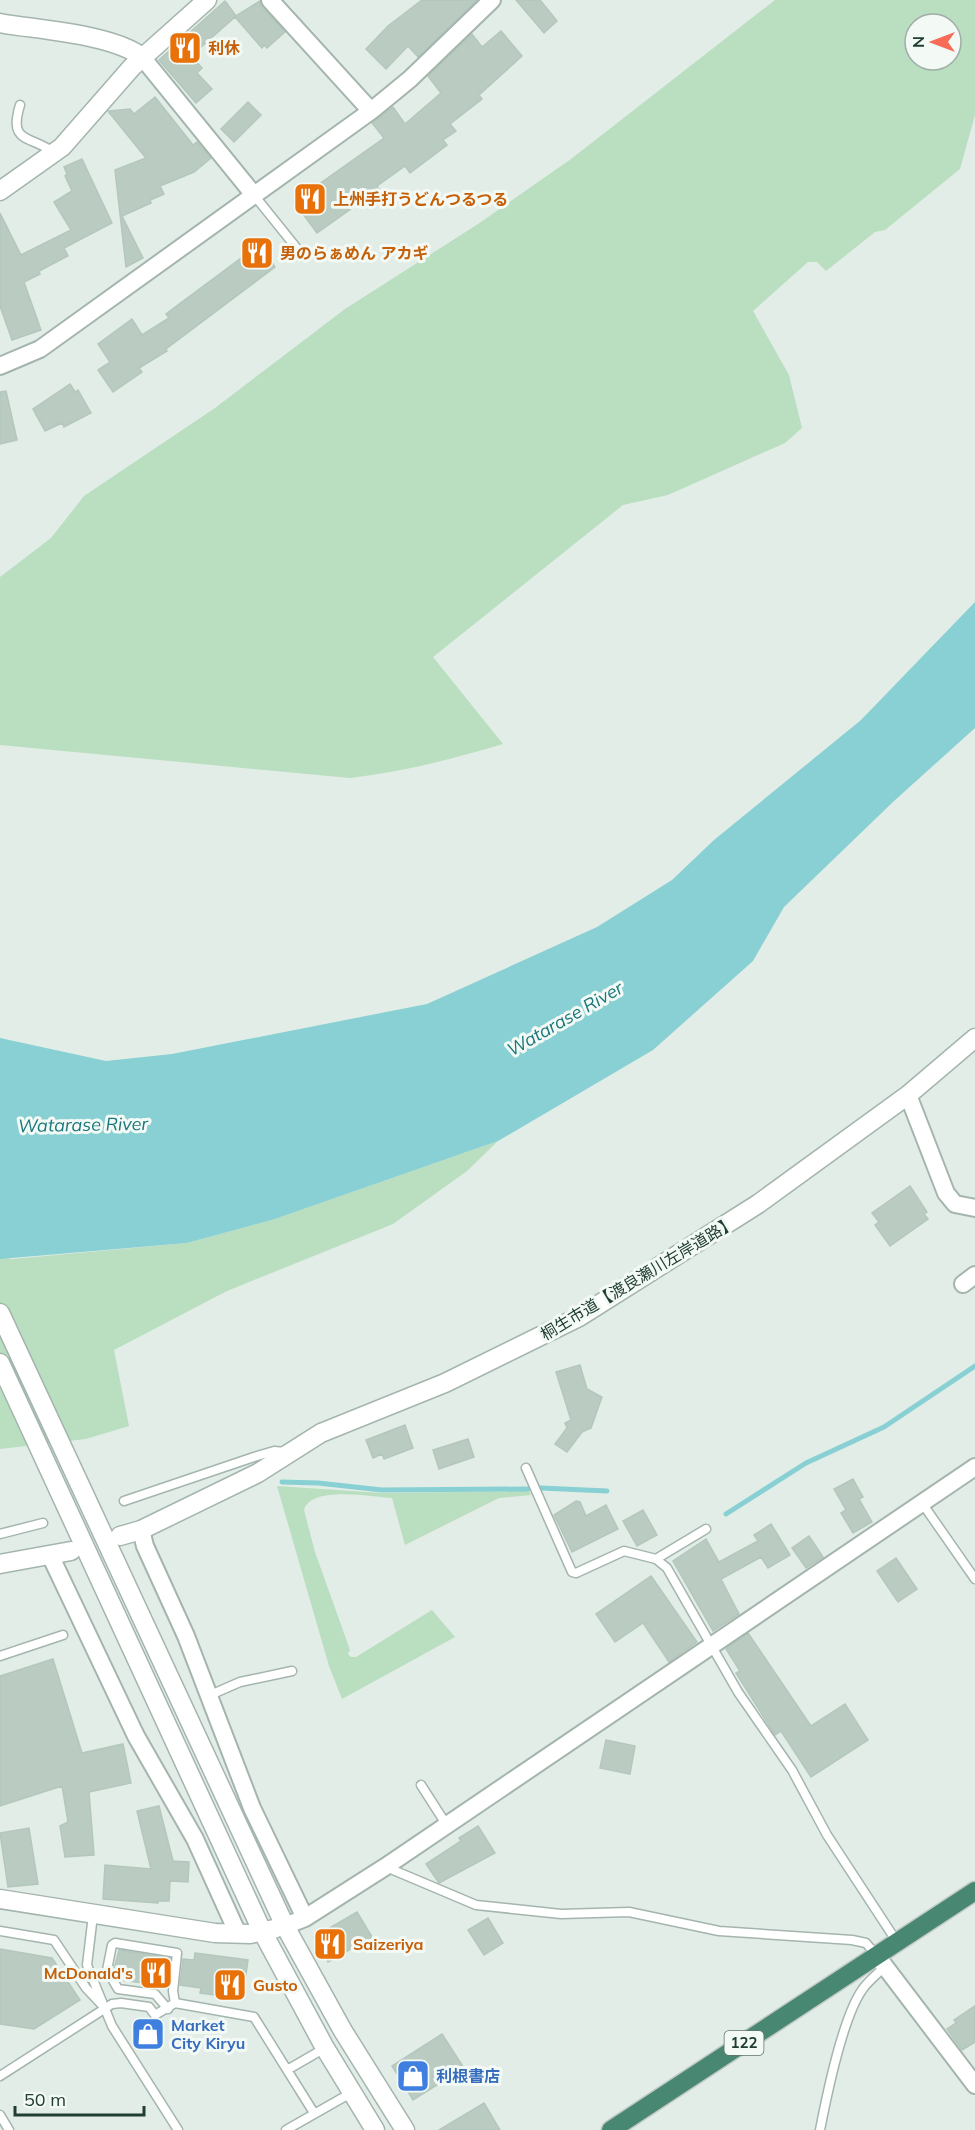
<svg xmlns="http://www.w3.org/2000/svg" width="975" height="2130" font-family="Mulish,'Noto Sans JP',sans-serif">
	<rect width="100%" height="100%" fill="#e2ede7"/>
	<path fill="#badec0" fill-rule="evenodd" d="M775,0H975V115L960,169L885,230L875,232L826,271L817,262H808L753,311L789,375L802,428L785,443L668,495L623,505L433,657L503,744C452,759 403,772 350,778L0,745V577L51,538L84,496L215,408L345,309L478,224L571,159ZM915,24H951V60H915Z
		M498,1141L467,1171L393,1224L227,1291L114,1350L129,1426L86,1439L0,1449V1257L12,1259L187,1243L272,1220Z
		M277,1486L382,1493L529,1491L531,1495L499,1498L405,1545L392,1498C372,1497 311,1485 304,1510L315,1552L350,1650L348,1654L351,1657H356L432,1610L455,1637L342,1699L329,1666Z"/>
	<path fill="#88d0d3" d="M975,602V728L894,801L784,907L753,961L653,1050L498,1141L272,1220L187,1243L0,1259V1038L106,1061L172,1054L427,1004L597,927L672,880L714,840L861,720Z"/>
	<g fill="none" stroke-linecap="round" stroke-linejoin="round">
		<path stroke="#88d0d3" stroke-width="5" d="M282,1482L318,1483L382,1490L528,1489
			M541,1488L607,1491
			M726,1514L806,1463L884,1427L975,1366"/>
	</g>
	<path fill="#bacbc2" stroke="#b4c7bd" stroke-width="1.5" d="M422,0H477L418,57L408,46L386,69L366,49L388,26Z
		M516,0H540L557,21L544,33Z
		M225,1L236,16L260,1L262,7L285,32L267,48L264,45L262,48L235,17L191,56L202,68L197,73L212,89L196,103L159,60Z
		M501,31L522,56L479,95L482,99L450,124L456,131L443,140L447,145L410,173L405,166L377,186L379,189L317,233L294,202L384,138L372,123L393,107L405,124L441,93L428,76L472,34L482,47Z
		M155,97L193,145L197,142L211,158L194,172L160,186L164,194L150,200L151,203L122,216L143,258L126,267L115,170L146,158L108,111L130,109L134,114Z
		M248,102L261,115L234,142L221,129Z
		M82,159L112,223L64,248L68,256L39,271L40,274L24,282L41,330L12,340L0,306V213L21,255L71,230L54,202L72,191L65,176L67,174L64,167Z
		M260,244L275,267L166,349L167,351L139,368L142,372L113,392L98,370L110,362L98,344L132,319L142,335L169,318L166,314Z
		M70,384L75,392L78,390L91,413L64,427L62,423L45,431L33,409Z
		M6,391L17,440L0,444V392Z
		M910,1186L927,1212L924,1214L928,1219L890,1246L875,1225L879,1222L872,1213Z
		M580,1365L587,1389L602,1397L591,1428L582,1432L567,1452L555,1444L567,1428L565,1423L571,1420L556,1372Z
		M405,1425L413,1448L384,1459L382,1454L373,1458L366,1440Z
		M468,1439L474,1457L439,1469L433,1450Z
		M853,1479L863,1497L859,1499L872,1522L853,1533L841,1513L846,1510L834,1489Z
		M576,1501L580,1502L586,1516L606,1505L618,1529L572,1552L554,1515Z
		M643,1510L657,1535L637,1546L623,1521Z
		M771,1524L790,1555L768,1568L761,1557L721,1579L739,1614L713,1631L673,1561L706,1539L719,1562L758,1541L754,1535Z
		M809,1536L823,1557L806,1568L792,1548Z
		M896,1558L917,1589L898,1602L877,1571Z
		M651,1576L697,1642L669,1662L643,1623L615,1642L596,1614Z
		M748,1633L811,1726L845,1704L868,1740L811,1777L781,1731L775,1735L736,1673L740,1671L726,1649Z
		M53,1659L82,1753L123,1744L131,1783L89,1792L94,1855L65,1857L60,1826L68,1822L62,1786L0,1806V1676Z
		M606,1740L635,1746L630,1774L600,1768Z
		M159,1806L173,1861L189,1862L188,1882L170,1881L169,1901H158V1903L103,1899L105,1865L151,1869L137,1811Z
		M478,1826L495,1853L439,1883L426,1864L461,1841L459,1838Z
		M29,1828L38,1884L8,1887L0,1833Z
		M357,1912L372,1937L328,1962L314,1937Z
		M488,1918L503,1943L484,1955L468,1930Z
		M0,1949L52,1958L80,2000L34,2029L0,2024Z
		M119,1950L170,1958L166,1986L121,1980L122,1970L114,1969Z
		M195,1953L248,1960L243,1995L231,1993L230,1997L200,1993L201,1988L180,1985L183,1959L194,1960Z
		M975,2006V2042L962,2050L947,2029L956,2023L954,2020Z
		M442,2034L464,2068L413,2100L392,2066Z
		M484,2103L500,2130H439Z"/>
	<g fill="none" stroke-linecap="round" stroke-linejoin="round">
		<g stroke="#a4b5ad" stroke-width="11">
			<path id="service" d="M20,105C8,144 30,135 53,152
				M254,195L303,256
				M526,1468L572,1572L576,1573L624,1551L656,1559L667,1568L738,1692L792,1770L827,1835L897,1942
				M124,1501L254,1457L274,1451L286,1452
				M922,1503L975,1579
				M0,1534L43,1523
				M656,1559L706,1529
				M0,1656L63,1635
				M208,1696L240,1682L292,1671
				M421,1785L446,1824
				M386,1867L476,1905L561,1914L629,1912L719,1931L852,1940L866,1943L877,1956
				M93,1915L87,1965L112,2026L178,2130
				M0,1931L54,1940L86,1988L103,2006
				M168,2009L155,1994L118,1989L107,1970L112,1945L115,1943L177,1953L173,1991L175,2003
				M287,2070L325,2048
				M0,2076L112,2004L121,2003L149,2007L155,2015L175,2003L254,2017L314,2113
				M0,2115L9,2130
				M286,2130L351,2093
				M820,2130C827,2094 842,2019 862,1990C868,1981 877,1974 885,1967"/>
		</g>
		<g stroke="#a4b5ad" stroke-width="20">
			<path id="minor" d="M270,0L371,111
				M142,57L254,195
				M0,366L40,349L371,111L410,79L492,0
				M908,1095L946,1193L955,1204L975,1208
				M963,1284L975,1275
				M141,1530L145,1546L186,1636L252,1808L305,1918
				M50,1555L136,1736L195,1839L238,1934
				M285,1926L305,1918L385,1867L975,1467
				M877,1956L975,2085"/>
		</g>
		<g stroke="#a4b5ad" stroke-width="21">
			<path id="tertiary" d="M0,23C39,30 112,34 142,57
				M0,191L62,147L132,67L207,0
				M0,1313L285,1926L343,2031L405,2130
				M0,1363L262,1931L325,2048L375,2130
				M120,1536L141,1530L258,1473L321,1433L445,1383L579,1317L758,1204L908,1095L975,1038
				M0,1564L71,1551
				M0,1899L215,1933L250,1934L274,1929"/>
		</g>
		<g stroke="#c1c9c6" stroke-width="21">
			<path id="trunk" d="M611,2130L975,1891"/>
		</g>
		<use href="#service" stroke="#fff" stroke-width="8"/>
		<use href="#minor" stroke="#fff" stroke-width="16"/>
		<use href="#tertiary" stroke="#fff" stroke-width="18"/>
		<use href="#trunk" stroke="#488872" stroke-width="18"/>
	</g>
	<defs>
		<g id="restaurant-square" transform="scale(1.725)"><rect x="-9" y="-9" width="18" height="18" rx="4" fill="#e8710a" stroke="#f3f9f5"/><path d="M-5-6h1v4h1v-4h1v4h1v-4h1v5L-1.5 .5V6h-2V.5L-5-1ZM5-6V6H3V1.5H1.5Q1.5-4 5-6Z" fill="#fff"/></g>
		<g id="shop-square" transform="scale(1.725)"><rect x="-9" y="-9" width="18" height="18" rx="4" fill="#3f7fe0" stroke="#f3f9f5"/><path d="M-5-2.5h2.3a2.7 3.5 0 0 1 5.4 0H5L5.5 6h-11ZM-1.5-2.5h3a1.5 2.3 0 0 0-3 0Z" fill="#fff"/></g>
	</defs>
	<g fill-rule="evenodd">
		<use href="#restaurant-square" x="185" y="48"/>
		<use href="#restaurant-square" x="310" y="199"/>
		<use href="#restaurant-square" x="257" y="253"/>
		<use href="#restaurant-square" x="330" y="1944"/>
		<use href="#restaurant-square" x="156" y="1973"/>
		<use href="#restaurant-square" x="230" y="1985"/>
		<use href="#shop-square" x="148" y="2034"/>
		<use href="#shop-square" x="413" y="2076"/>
	</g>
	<g text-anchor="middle" stroke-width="6" stroke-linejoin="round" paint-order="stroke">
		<rect fill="#f3f9f5" stroke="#60766d" stroke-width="1.5" x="724.5" y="2031" width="39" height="24" rx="4.5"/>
		<g font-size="15" font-weight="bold" fill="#213e33">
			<text x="744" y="2048">122</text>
		</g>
		<g font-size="16" font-weight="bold" fill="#c56008" stroke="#f3f9f5" text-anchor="start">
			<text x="208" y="54">利休</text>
			<text x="333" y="205">上州手打うどんつるつる</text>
			<text x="280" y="259">男のらぁめん アカギ</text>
			<text x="353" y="1950">Saizeriya</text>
			<text x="133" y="1979" text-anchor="end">McDonald's</text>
			<text x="253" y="1991">Gusto</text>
		</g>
		<g font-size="16" fill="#213e33" stroke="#f3f9f5">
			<text transform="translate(638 1278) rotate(-31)" y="6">桐生市道【渡良瀬川左岸道路】</text>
		</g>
		<g font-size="16" font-weight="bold" fill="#366cbe" stroke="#f3f9f5" text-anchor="start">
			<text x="171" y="2031">Market<tspan x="171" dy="18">City Kiryu</tspan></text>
			<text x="436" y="2082">利根書店</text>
		</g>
		<g font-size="18" font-style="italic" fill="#1a777c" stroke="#f3f9f5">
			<text transform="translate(565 1019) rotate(-30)" y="6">Watarase River</text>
			<text transform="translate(83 1125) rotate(-1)" y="6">Watarase River</text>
		</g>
	</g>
	<g transform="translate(933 42) rotate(270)"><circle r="28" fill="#f3f9f5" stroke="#9faea7" stroke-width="1.5"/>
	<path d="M0-4.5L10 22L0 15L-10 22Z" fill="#f66c57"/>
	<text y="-9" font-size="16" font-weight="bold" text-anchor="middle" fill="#213e33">N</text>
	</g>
	<path d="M15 2106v9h129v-9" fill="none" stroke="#213e33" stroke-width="3"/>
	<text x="24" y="2106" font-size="18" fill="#213e33" stroke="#f3f9f5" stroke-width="4.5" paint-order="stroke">50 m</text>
</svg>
